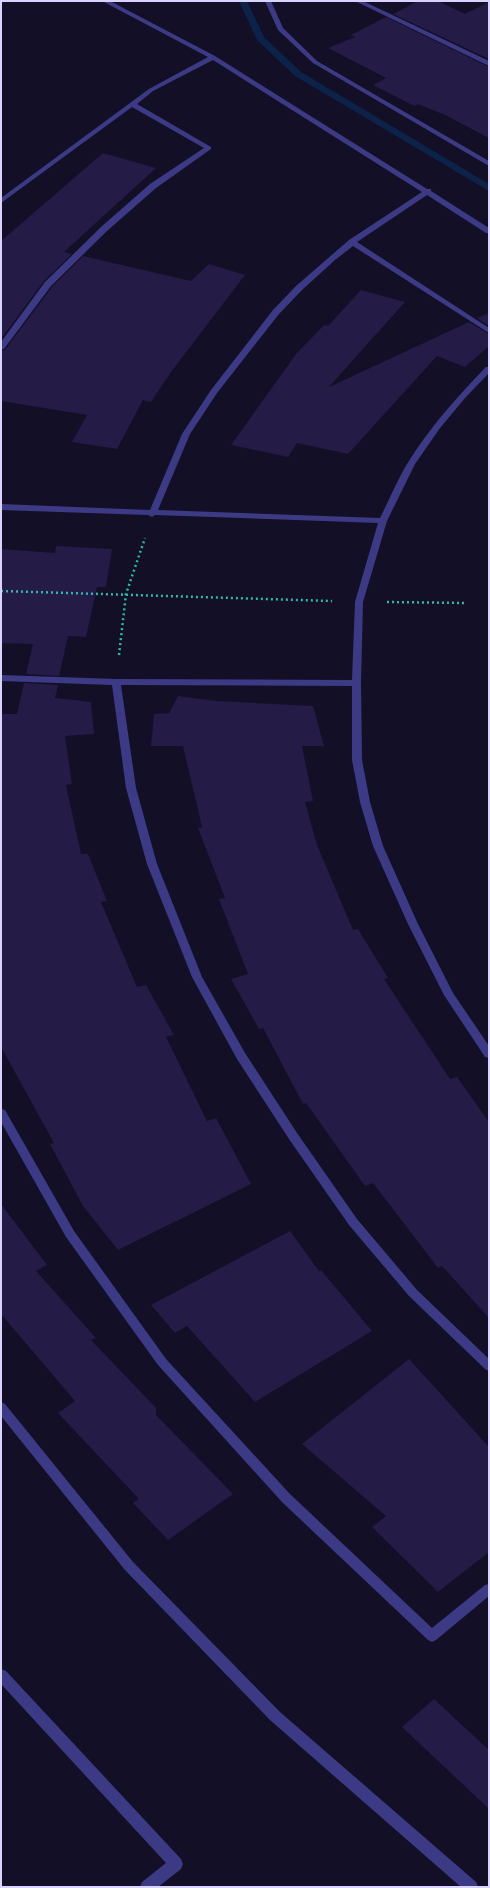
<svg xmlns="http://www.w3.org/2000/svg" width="490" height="1888" font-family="Mulish,sans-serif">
	<rect width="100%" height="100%" fill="#130f26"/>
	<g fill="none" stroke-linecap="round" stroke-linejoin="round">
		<path fill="#0c2248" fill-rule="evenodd" d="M239,1H247L264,37L301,72L489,184V191L295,76L257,40Z"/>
	</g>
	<path fill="#241b47" d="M418,1H438L465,14L489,2V59L393,14Z
		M386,17L489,67V138L445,115L418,104L414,106L373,85L386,78L328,48L355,37L351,35Z
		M103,153L156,168L64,252L72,254L44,281L1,339V241Z
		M83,256L191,281L209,264L245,275L171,372L151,402L143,400L117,449L72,442L87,415L1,401V350H5L52,287Z
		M361,290L405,302L329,387L469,322L489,334V346L465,367L437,356L348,454L297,443L288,457L231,445L296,354L324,325L328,326Z
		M489,313V326L477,318Z
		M56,546L112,549L106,587H97L86,637L68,636L59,676L26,674L33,644L1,643V549L55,553Z
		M24,683L58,685L55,698L91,702L94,734L65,736L72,784L66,785L81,854H88L107,901L101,902L137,987L146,985L174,1035L166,1037L207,1121L216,1118L251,1184L118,1250L83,1206L50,1144L54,1143L1,1047V714H17Z
		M178,696L217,701L313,706L324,746H302L313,801L305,802L317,845L353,930L358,929L388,978L384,979L450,1079L457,1077L489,1122V1318L442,1266L438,1268L373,1183L365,1186L306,1103L303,1104L263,1028L259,1029L231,979L248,974L219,899L225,898L198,828L202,827L183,746H151L154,714L169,713Z
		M1,1204L47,1265L36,1271L96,1338L91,1340L156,1408V1415L233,1494L168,1540L133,1503L139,1499L58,1413L75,1401L1,1314Z
		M290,1231L319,1271L321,1270L372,1331L255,1402L187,1326L175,1333L151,1305Z
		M409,1359L489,1447V1552L438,1592L372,1527L386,1516L302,1444Z
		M434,1699L489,1750V1809L402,1727Z"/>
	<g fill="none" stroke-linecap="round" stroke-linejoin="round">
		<path stroke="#2fb8b0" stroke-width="2.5" stroke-dasharray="2 3" stroke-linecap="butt" d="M1,591L332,601
			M387,602L467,603
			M119,655L126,594L145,538"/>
		<path fill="#3d3a85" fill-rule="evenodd" d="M102,1H110L215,56L427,189H431V191L489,228V233H486L427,195L357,242L489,328V333L353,246L335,260L302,290L279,314L217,393L190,434L158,510L380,518C389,500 397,481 407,464C429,428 457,397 486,367H489V373L465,398L440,428L415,464L387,521L363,602L361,683L362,760L370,802L383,846L418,924L453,993L489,1046V1058L485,1057L444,995L408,924L373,846L360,802L352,760V686L121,685L136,788L157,864L202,977L245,1053L297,1133L357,1219L417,1290L489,1359V1371L485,1369L409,1296L349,1225L289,1139L237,1059L192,977L147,864L126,788L112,685L1,681V675L116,679L352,680L355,602L378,523L155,515L152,517L148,515L1,510V504L150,510L182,434L211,390L273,310L296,286L349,240L422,192L213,60L153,91L137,104L211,147V149L156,188L107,231L51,286L4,349H1V342L45,282L101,227L150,184L204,148L132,107L1,203V198L149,89L208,57Z
			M265,1H271L283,28L317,61L489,161V166L313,63L278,30Z
			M355,1H363L489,61V66Z
			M1,1109L5,1110L74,1231L166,1359L290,1494L432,1628L485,1585L489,1584V1596L436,1640L432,1642L428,1640L282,1502L158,1365L66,1237L1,1122Z
			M1,1402L5,1404L133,1562L280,1712L476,1882L478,1887H461L270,1720L125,1570L1,1416Z
			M1,1669L6,1671L181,1859L183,1864L181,1869L158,1887H140L142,1882L166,1863L1,1684Z"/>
	</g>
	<rect width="490" height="1888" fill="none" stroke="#d9d4ff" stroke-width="4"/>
</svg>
